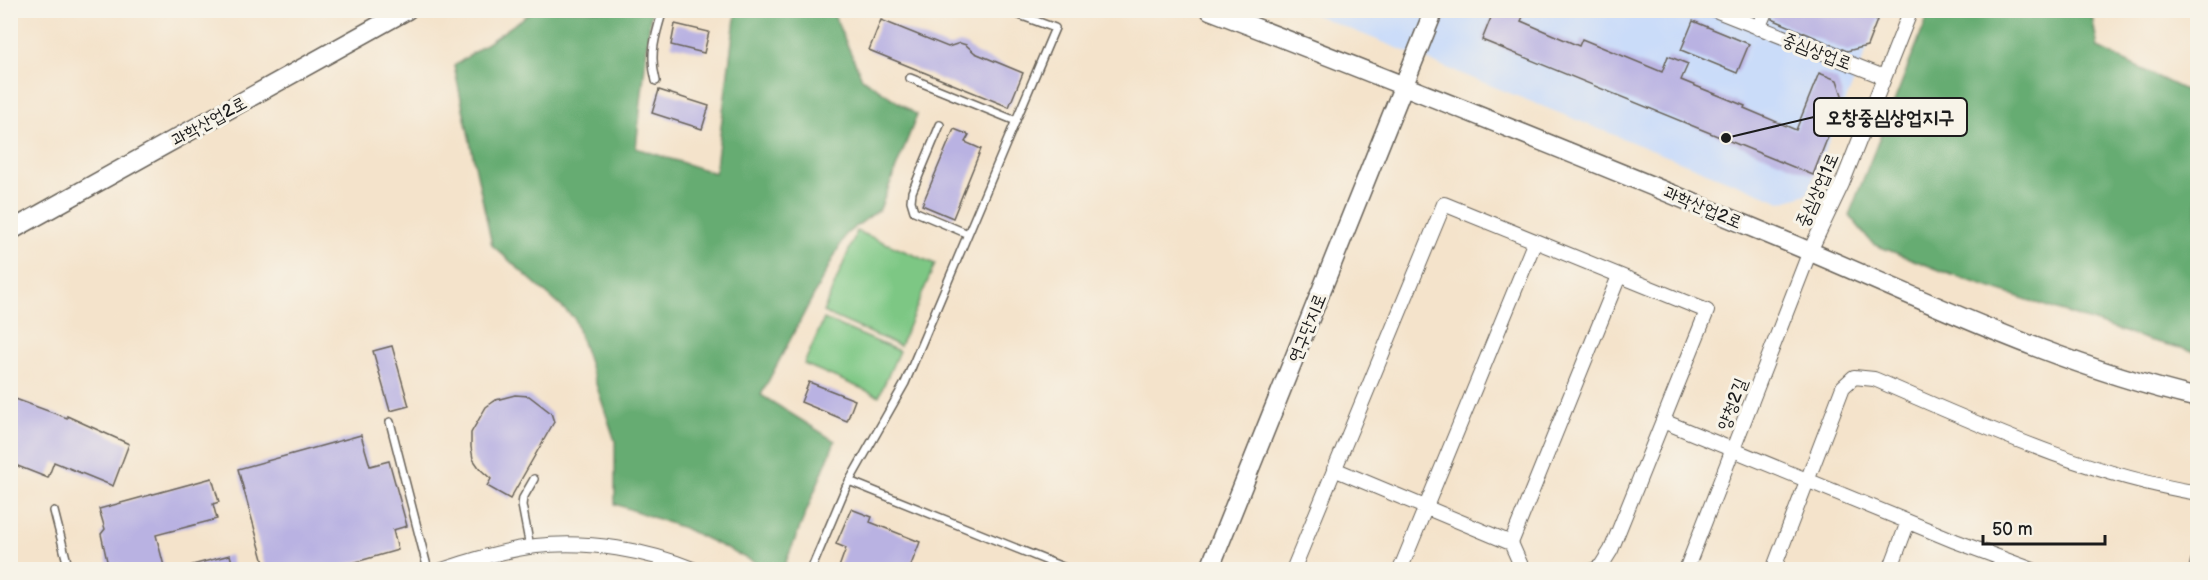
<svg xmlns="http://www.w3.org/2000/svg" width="2208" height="580" font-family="'Balsamiq Sans','Poor Story',sans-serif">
	<rect width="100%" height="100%" fill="#f7f3e8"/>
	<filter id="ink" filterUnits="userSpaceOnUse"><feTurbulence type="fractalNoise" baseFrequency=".0167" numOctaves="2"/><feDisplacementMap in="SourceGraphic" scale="12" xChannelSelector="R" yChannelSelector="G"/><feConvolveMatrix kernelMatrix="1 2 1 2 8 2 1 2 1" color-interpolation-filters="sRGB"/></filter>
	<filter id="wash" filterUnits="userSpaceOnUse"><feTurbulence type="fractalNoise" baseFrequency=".008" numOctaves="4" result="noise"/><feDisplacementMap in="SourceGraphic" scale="24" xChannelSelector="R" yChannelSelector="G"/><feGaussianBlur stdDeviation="1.35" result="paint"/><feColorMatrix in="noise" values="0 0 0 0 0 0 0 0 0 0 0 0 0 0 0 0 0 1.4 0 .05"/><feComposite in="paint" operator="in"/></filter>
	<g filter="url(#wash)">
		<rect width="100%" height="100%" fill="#f4e3cb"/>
		<path fill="#cadcf9" d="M1305,11H1883L1807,194L1781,202Z"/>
		<path fill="#7dc784" stroke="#4c7250" stroke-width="1.5" d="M857,231L935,264L900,346L823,312Z
			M824,319L899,351L879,396L804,364Z"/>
		<path fill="#66ac72" stroke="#416447" stroke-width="1.5" d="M535,10L651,11L636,148L715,173L736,11H832L862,78L917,115L880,209L846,234L761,395L835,441L783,569H768L686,529L615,504V441L574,318L492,245L454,66Z
			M1930,11H2091L2098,48L2197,96V352L2148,340L1952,275L1873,244L1849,215Z"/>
		<g id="blocks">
			<path fill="#b9b2e2" d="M1494,10H1526L1521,21L1579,46L1582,39L1662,72L1668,56L1688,64L1681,80L1745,106L1744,108L1796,130L1819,73L1837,80L1843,98L1813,175L1482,40Z
				M1775,10H1881L1867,46L1847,51L1772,19Z
				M881,20L948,47L960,43L966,45L975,53L1023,73L1009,107L869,50Z
				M1693,21L1749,44L1737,73L1681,50Z
				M675,24L709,32L704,53L671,45Z
				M659,90L709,106L702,129L652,113Z
				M954,129L969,135L965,142L981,149L953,218L922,205Z
				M392,346L409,406L390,411L373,351Z
				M809,382L855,400L847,421L801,402Z
				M515,395L529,396L551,413L554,422L510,499L487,486L491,479L480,469L473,459L471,447V433L486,407L496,400Z
				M10,397L67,418V416L129,444L113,486L54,462L48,478L10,463Z
				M361,435L370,466L389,461L407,526L393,530L398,550L328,570H266L238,469Z
				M212,478L219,502L213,504L217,519L156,535L165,570H109L101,534L105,529L99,509Z
				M851,509L872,517L870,522L920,542L909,570H838L846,548L836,544Z
				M230,555L234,570H192V565Z"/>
		</g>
	</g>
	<g filter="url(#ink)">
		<use href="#blocks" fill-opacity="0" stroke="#686259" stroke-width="1.5"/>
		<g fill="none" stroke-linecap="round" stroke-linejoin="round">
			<g stroke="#686259" stroke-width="10">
				<path id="lane" d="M64,10H98
					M910,78L1016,121
					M656,81C649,55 655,36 663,10
					M940,125L912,192L911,201L914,211L968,234
					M390,422L428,570
					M849,481L1070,570
					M54,511L69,570
					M530,547L522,505L523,498L534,479
					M811,570L846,487L905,383L1055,28L1006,10"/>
			</g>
			<g stroke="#686259" stroke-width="16">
				<path id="street" d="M1715,10L1884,77
					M1758,28L1766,10
					M1663,421L1955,541L2033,570
					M1334,469L1511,543L1619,276
					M1511,543L1523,570
					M442,570C473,560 504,550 536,546C589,540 646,550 695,570
					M1293,570L1444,204L1707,311L1611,550L1601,566L1594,570
					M1400,570L1535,241
					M1686,570L1810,251L1842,184L1911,10
					M1773,570L1843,387L1854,377L1874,379C1979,424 2083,474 2198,493
					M1890,570L1908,522
					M2196,570L2198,561"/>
			</g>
			<g stroke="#686259" stroke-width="21">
				<path id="secondary" d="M1210,10C1401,84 1591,160 1780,239C1917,296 2052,364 2198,398
					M10,231L407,10
					M1209,570L1434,10"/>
			</g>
			<use href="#lane" stroke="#fff" stroke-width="7"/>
			<use href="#street" stroke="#fff" stroke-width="14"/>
			<use href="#secondary" stroke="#fff" stroke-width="18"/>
		</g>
	</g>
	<g text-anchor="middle" stroke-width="6" stroke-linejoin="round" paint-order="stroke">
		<g font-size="18" fill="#1c1c1c" stroke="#f7f3e8">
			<text transform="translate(1817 51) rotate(21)" y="6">중심상업로</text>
			<text transform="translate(209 121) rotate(-29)" y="6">과학산업2로</text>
			<text transform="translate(1817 190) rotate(-66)" y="6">중심상업1로</text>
			<text transform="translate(1703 207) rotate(23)" y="6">과학산업2로</text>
			<text transform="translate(1307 328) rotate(-68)" y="6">연구단지로</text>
			<text transform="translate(1732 404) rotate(-69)" y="6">양청2길</text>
		</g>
	</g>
	<path fill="none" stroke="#1c1c1c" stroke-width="2" d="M1726 138L1814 117"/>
	<circle fill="#1c1c1c" stroke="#f7f3e8" stroke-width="2" cx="1726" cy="138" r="6"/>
	<rect fill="#f7f3e8" stroke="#1c1c1c" stroke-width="2" x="1814" y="98" width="153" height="38" rx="6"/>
	<g font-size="20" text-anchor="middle" font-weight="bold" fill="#1c1c1c">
		<text x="1890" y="124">오창중심상업지구</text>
	</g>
	<rect width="2208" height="580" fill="none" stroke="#f7f3e8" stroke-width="36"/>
	<path d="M1983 535v9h122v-9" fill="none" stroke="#1c1c1c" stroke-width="3"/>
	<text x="1992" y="535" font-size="18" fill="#1c1c1c" stroke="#f7f3e8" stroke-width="4.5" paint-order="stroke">50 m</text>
</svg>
